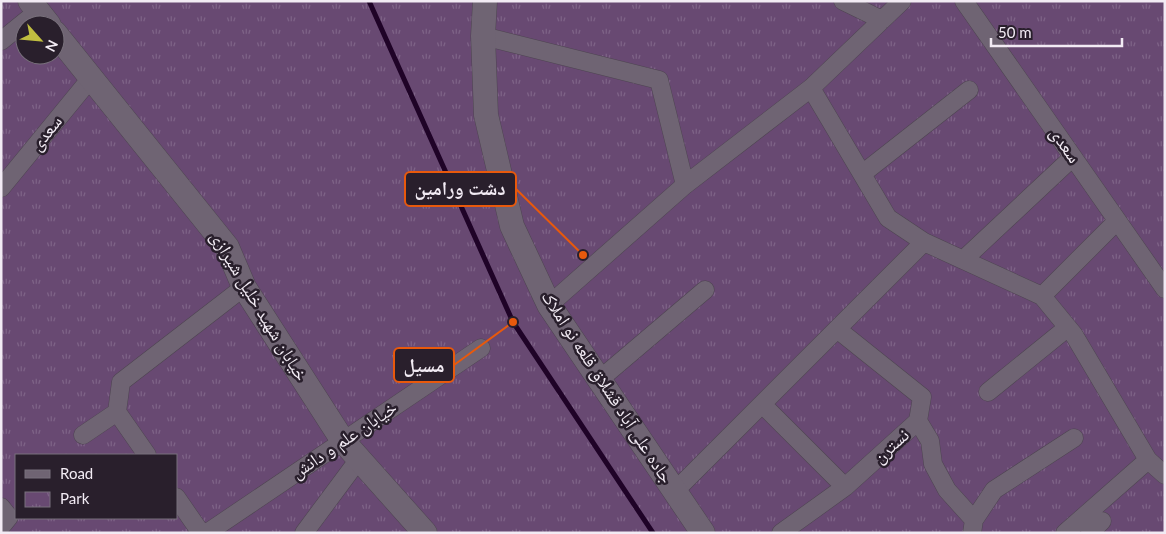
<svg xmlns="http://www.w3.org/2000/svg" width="1166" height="534" font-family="Lato,'Noto Naskh Arabic',sans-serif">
	<defs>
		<pattern id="park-tufts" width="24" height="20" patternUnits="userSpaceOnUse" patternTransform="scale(1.25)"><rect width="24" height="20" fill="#684972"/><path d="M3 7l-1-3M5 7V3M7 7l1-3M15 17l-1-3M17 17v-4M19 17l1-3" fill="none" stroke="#7e6387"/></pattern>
	</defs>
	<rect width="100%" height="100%" fill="#332936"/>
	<path fill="url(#park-tufts)" fill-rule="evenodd" d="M1,1H1165V533H1ZM25,25H55V55H25ZM16,455H176V518H16Z"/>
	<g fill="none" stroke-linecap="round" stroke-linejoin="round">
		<path stroke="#1f0327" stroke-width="5" d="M369,1L513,322L653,533"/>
		<g stroke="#4e4551" stroke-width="19">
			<path id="street" d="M843,1L882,20
				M964,1L1165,289
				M483,36L659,80L685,185
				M1,41L38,11
				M811,88L888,218L924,242L1042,296L1074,335L1148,460L1165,475
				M862,174L969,90
				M1,188L91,78
				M963,260L1073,157
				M1042,296L1117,221
				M549,305L685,185L811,88L902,1
				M599,380L705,290
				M988,392L1067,328
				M762,404L845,487
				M918,421L930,441L933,464L947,490L974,520
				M83,435L117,412
				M147,455L117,412L121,382L244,287
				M675,491L924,242
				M176,497L201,533
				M1,507L9,517L1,527
				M207,533L481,348
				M304,533L359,459
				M781,533L845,487L918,421L922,397L837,329
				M972,533L974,520L994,490L1074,438
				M1065,533L1148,460
				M1090,533L1102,521"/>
		</g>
		<g stroke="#4e4551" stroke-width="25">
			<path id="secondary" d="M30,1L49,25
				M485,1L483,36L486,115L512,226L549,305L703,533
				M55,33L227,247L244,287L343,441L425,533"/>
		</g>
		<use href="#street" stroke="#6f6473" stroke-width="18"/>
		<use href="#secondary" stroke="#6f6473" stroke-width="24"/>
	</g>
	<g text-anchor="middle" stroke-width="5" stroke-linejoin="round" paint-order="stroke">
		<g font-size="18" fill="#f2ebf4" stroke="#291f2c">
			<text transform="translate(46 133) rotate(-51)" y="6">سعدی</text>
			<text transform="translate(1065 145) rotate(55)" y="6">سعدی</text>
			<text transform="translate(259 306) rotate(59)" y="6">خیابان شهید خلیل شیرازی</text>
			<text transform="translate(607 387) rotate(57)" y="6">جاده علی آباد قشلاق قلعه نو املاک</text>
			<text transform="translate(344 440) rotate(-34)" y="6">خیابان علم و دانش</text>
			<text transform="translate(891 446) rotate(-42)" y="6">نسترن</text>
		</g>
	</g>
	<path fill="none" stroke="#e8590c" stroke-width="2" d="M583 255L516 189M513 322L454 365"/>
	<g fill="#e8590c" stroke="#291f2c" stroke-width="2">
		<circle cx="583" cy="255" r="5"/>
		<circle cx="513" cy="322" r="5"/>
	</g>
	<g fill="#291f2c" stroke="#e8590c" stroke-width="2">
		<rect x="405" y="172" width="111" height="34" rx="5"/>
		<rect x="394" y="348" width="60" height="34" rx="5"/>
	</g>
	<g font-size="19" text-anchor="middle" font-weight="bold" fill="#f2ebf4">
		<text x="460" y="195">دشت ورامین</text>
		<text x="424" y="372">مسیل</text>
	</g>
	<rect width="1166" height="534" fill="none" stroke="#f2ebf4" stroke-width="5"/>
	<rect x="15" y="454" width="162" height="65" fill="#291f2c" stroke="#79717c"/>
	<rect x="25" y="470" width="25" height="8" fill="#6f6473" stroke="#79717c"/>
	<text x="60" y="479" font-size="15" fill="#f2ebf4">Road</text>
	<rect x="25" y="492" width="25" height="15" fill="url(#park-tufts)" stroke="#79717c"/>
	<text x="60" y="504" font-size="15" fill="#f2ebf4">Park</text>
	<g transform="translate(40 40) rotate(117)"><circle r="24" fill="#291f2c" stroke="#79717c"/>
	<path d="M0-4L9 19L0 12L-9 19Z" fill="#c0be40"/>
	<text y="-8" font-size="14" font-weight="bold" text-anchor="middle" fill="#f2ebf4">N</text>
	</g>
	<path d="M991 38v8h131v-8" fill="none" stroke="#f2ebf4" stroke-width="2.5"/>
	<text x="998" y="38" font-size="15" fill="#f2ebf4" stroke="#291f2c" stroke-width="4" paint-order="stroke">50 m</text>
</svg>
